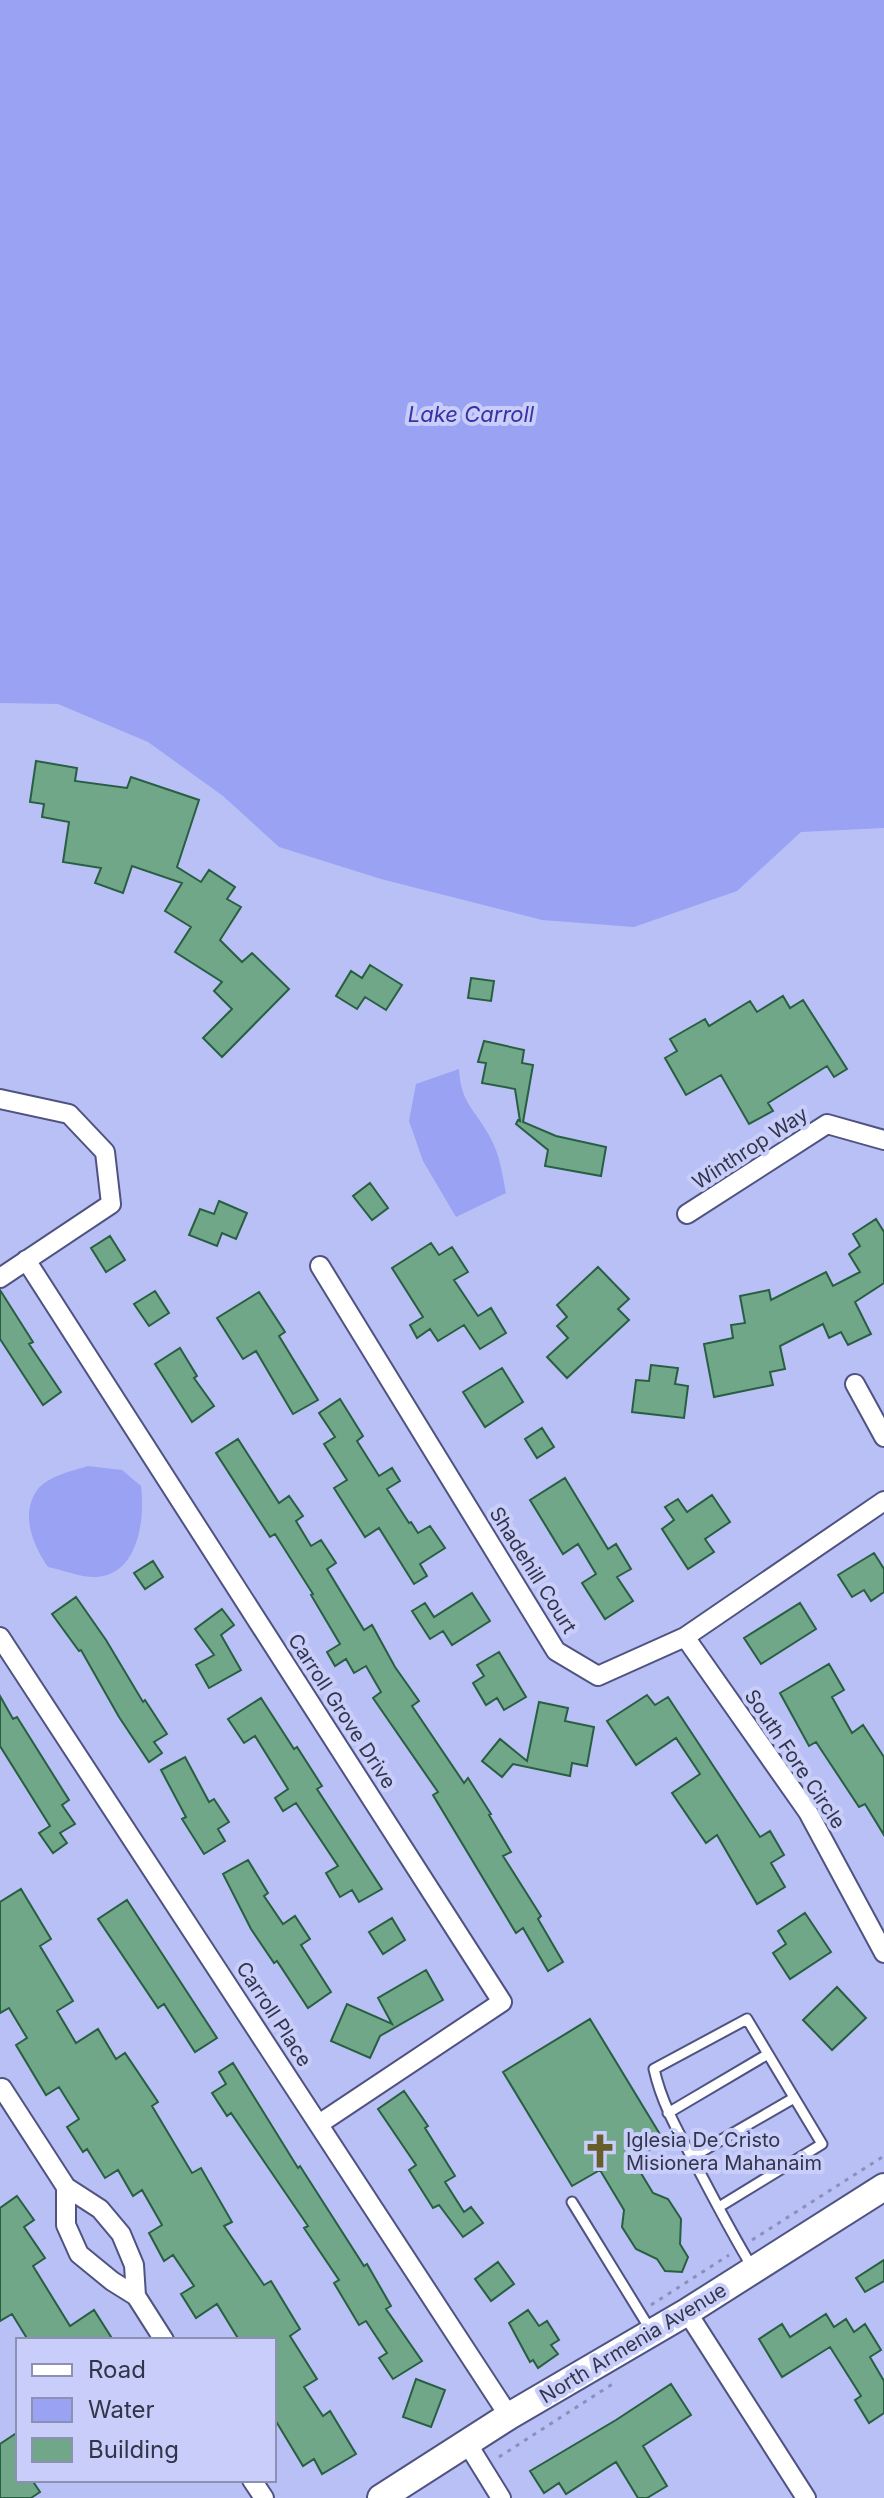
<svg xmlns="http://www.w3.org/2000/svg" width="884" height="2498" font-family="Inter,sans-serif">
	<rect width="100%" height="100%" fill="#b9c0f5"/>
	<path fill="#9aa2f4" d="M0,0H884V828L801,832L737,891L634,927L542,920L381,879L279,847L223,796L148,742L58,704L0,703Z
		M459,1069C461,1104 475,1109 490,1137C500,1155 502,1173 506,1193L456,1217L423,1161L409,1121L416,1084Z
		M88,1466L122,1470L141,1486C145,1518 139,1574 97,1577C82,1578 63,1570 48,1567C33,1545 20,1515 37,1490C48,1476 72,1471 88,1466Z"/>
	<path fill="#70a788" stroke="#285e42" stroke-width="2" d="M36,761L77,768L75,781L127,788L131,777L199,800L177,867L201,882L209,870L235,887L227,899L241,907L220,940L242,962L252,953L289,989L222,1057L203,1038L232,1009L214,991L222,982L175,952L191,927L165,911L182,883L132,866L123,893L95,883L101,868L63,862L69,822L42,817L44,804L30,802Z
		M370,965L402,985L386,1010L365,997L357,1009L336,996L351,971L362,978Z
		M471,978L494,981L491,1001L468,998Z
		M783,996L790,1008L803,1000L847,1069L834,1077L827,1066L768,1103L773,1111L749,1124L721,1075L686,1095L665,1058L677,1051L670,1039L705,1019L709,1026L750,1001L757,1012Z
		M484,1041L524,1050L522,1063L533,1065L523,1122L556,1136L606,1147L601,1176L545,1166L548,1150L516,1124L518,1120L520,1121L515,1089L482,1083L486,1063L478,1062Z
		M370,1183L388,1208L372,1220L353,1196Z
		M219,1201L247,1213L236,1239L222,1233L217,1246L189,1235L200,1209L214,1214Z
		M876,1219L884,1232V1283L855,1302L871,1334L848,1345L841,1332L829,1338L823,1324L780,1346L785,1369L770,1372L773,1385L714,1397L704,1344L733,1338L731,1325L745,1323L740,1296L769,1290L771,1300L826,1272L833,1286L860,1272L849,1254L860,1246L853,1234Z
		M110,1236L125,1260L106,1272L91,1248Z
		M431,1243L439,1255L452,1247L468,1272L454,1280L478,1316L491,1308L506,1333L480,1349L464,1325L438,1341L430,1329L417,1338L410,1325L423,1317L392,1268Z
		M598,1267L629,1299L618,1309L629,1320L567,1378L547,1357L568,1338L557,1326L567,1317L557,1305Z
		M0,1290L33,1342L29,1344L61,1392L43,1405L0,1339Z
		M155,1291L169,1313L149,1326L134,1304Z
		M259,1292L285,1332L279,1336L318,1400L293,1414L256,1351L243,1359L217,1318Z
		M180,1348L197,1376L194,1378L214,1406L192,1422L155,1364Z
		M651,1365L678,1368L675,1384L688,1386L684,1418L632,1412L636,1380L649,1381Z
		M502,1368L523,1402L485,1427L463,1392Z
		M340,1399L363,1436L357,1441L379,1476L392,1468L400,1481L387,1489L409,1523L411,1522L418,1533L430,1526L445,1548L420,1564L427,1576L414,1584L379,1528L365,1537L334,1488L347,1480L324,1444L335,1437L319,1413Z
		M542,1428L554,1447L537,1458L525,1439Z
		M238,1439L279,1503L289,1496L303,1516L296,1521L311,1546L321,1540L336,1563L327,1569L364,1630L372,1625L395,1667L419,1701L412,1706L464,1783L468,1778L491,1814L489,1815L511,1852L503,1856L541,1916L538,1919L563,1962L548,1971L523,1928L516,1933L433,1795L438,1792L373,1698L381,1692L366,1666L354,1673L346,1659L335,1666L327,1652L340,1644L311,1595L313,1594L275,1534L270,1537L216,1453Z
		M565,1478L608,1549L616,1544L631,1569L617,1577L633,1601L605,1619L582,1583L596,1574L578,1544L563,1554L530,1500Z
		M712,1495L730,1522L705,1539L714,1552L688,1569L662,1529L674,1520L665,1507L678,1499L687,1512Z
		M874,1553L884,1569V1592L871,1601L864,1590L852,1597L838,1575Z
		M153,1561L163,1577L145,1589L134,1573Z
		M472,1593L490,1621L452,1645L443,1631L430,1639L412,1611L425,1603L434,1617Z
		M76,1597L106,1640L143,1702L145,1700L167,1734L154,1742L162,1753L149,1762L119,1717L81,1650L79,1651L52,1614Z
		M800,1603L816,1629L761,1664L744,1638Z
		M222,1609L234,1625L221,1635L241,1670L209,1688L196,1665L214,1655L195,1629Z
		M499,1652L526,1697L504,1710L497,1698L486,1705L473,1683L484,1676L477,1665Z
		M829,1664L844,1690L832,1697L852,1733L863,1725L884,1757V1835L865,1804L859,1807L816,1742L809,1746L780,1693Z
		M647,1695L655,1705L668,1697L760,1837L770,1831L784,1855L771,1863L785,1887L757,1904L717,1835L706,1843L672,1793L700,1774L676,1738L636,1765L607,1721Z
		M0,1696L13,1719L17,1717L69,1800L62,1805L75,1824L60,1833L67,1843L53,1853L39,1833L50,1826L0,1746Z
		M261,1698L294,1749L297,1747L322,1786L317,1789L382,1889L359,1902L352,1890L340,1897L326,1873L338,1866L296,1803L283,1811L275,1798L288,1789L255,1736L244,1743L228,1719Z
		M539,1702L568,1708L565,1721L594,1727L587,1766L572,1763L570,1776L513,1764L502,1777L482,1761L500,1739L527,1761Z
		M185,1757L209,1802L214,1799L229,1822L218,1829L225,1841L204,1854L182,1819L186,1817L161,1770Z
		M248,1860L268,1893L264,1896L283,1924L295,1916L310,1939L301,1945L331,1992L308,2008L277,1961L274,1963L251,1929L223,1874Z
		M21,1889L51,1939L40,1946L73,2001L57,2011L76,2043L98,2029L116,2059L125,2053L158,2102L152,2106L192,2173L201,2168L232,2222L224,2226L264,2285L271,2281L300,2329L290,2336L317,2379L304,2387L323,2416L330,2411L356,2454L322,2474L314,2459L303,2466L274,2418V2340H239L217,2304L196,2318L181,2294L194,2286L173,2255L164,2261L149,2233L162,2225L142,2190L133,2196L118,2170L105,2178L87,2149L83,2152L67,2127L79,2119L59,2087L46,2095L16,2045L27,2038L9,2008L0,2013V1902Z
		M127,1900L217,2038L195,2052L164,2004L158,2008L98,1919Z
		M805,1913L831,1952L790,1979L773,1953L786,1944L778,1931Z
		M392,1918L405,1940L383,1954L369,1932Z
		M426,1970L443,2000L380,2036L370,2058L331,2041L347,2004L392,2024L378,1998Z
		M837,1987L866,2018L832,2050L803,2020Z
		M590,2019L664,2141L633,2160L653,2193L668,2199L681,2219L680,2244L688,2257L682,2272L665,2271L657,2259L636,2249L622,2227L624,2210L600,2170L572,2186L503,2072Z
		M233,2063L298,2168L300,2166L364,2266L367,2264L391,2306L386,2309L422,2361L393,2379L379,2358L387,2353L366,2321L359,2325L334,2283L339,2280L304,2228L308,2226L231,2113L227,2116L212,2093L226,2084L219,2072Z
		M404,2091L428,2126L425,2128L455,2176L445,2182L464,2212L471,2207L483,2223L463,2237L439,2205L433,2208L409,2170L416,2165L378,2109Z
		M17,2196L34,2220L24,2227L45,2258L33,2266L70,2326L94,2310L113,2340H28L12,2314L0,2321V2208Z
		M884,2260V2281L865,2292L856,2278Z
		M498,2262L514,2284L491,2301L475,2279Z
		M528,2310L539,2326L547,2321L559,2340L551,2345L558,2354L538,2368L533,2360L530,2362L509,2323Z
		M826,2314L834,2327L846,2319L854,2332L865,2324L881,2350L870,2357L884,2381V2413L869,2423L855,2400L861,2396L830,2347L782,2377L759,2339L782,2324L790,2337Z
		M416,2379L445,2390L431,2427L403,2417Z
		M671,2384L691,2415L643,2446L667,2486L647,2498H638L616,2462L566,2494L559,2483L544,2493L530,2471L616,2420Z
		M18,2432V2480H32L40,2492L31,2498H0V2444Z"/>
	<g fill="none" stroke-linecap="round" stroke-linejoin="round">
		<g stroke="#4f5381" stroke-width="13">
			<path id="lane" d="M668,2113L768,2054
				M692,2157L794,2098
				M572,2202L650,2329
				M719,2207L822,2144L747,2019L654,2069C662,2105 680,2135 697,2167C715,2201 732,2234 752,2267"/>
		</g>
		<g stroke="#4f5381" stroke-width="22">
			<path id="street" d="M0,1099L69,1114L105,1152L111,1204L0,1278
				M687,1214L827,1124L884,1140
				M26,1260L502,2002L319,2124
				M320,1266L556,1651L598,1676L685,1637L884,1501
				M855,1384L884,1437
				M0,1637L509,2416
				M685,1637L808,1812L884,1953
				M2,2088L66,2187L100,2209L121,2234L134,2265L136,2296
				M66,2187V2225L79,2254L112,2281L136,2296L164,2340
				M687,2312L806,2498
				M467,2443L501,2498
				M252,2480L264,2498"/>
		</g>
		<g stroke="#4f5381" stroke-width="30">
			<path id="secondary" d="M381,2498L509,2416L687,2312L884,2187"/>
		</g>
		<path stroke="#8a90ba" stroke-width="3" stroke-dasharray="4 6" stroke-linecap="butt" d="M752,2240L884,2156
			M651,2305L729,2255
			M499,2457L614,2383"/>
		<use href="#lane" stroke="#fff" stroke-width="9"/>
		<use href="#street" stroke="#fff" stroke-width="18"/>
		<use href="#secondary" stroke="#fff" stroke-width="26"/>
	</g>
	<defs>
		<g id="church-bare" transform="scale(2.76)"><path d="M-1.2-6h2.4v3.5h3.3v2.4h-3.3V6h-2.4V-.1h-3.3v-2.4h3.3Z" fill="#685e2b" stroke="#c8cef9" stroke-width="2.5" paint-order="stroke"/></g>
	</defs>
	<g fill-rule="evenodd">
		<use href="#church-bare" x="600" y="2151"/>
	</g>
	<g text-anchor="middle" stroke-width="8" stroke-linejoin="round" paint-order="stroke">
		<g font-size="20" fill="#32354a" stroke="#c8cef9">
			<text transform="translate(750 1148) rotate(-33)" y="7">Winthrop Way</text>
			<text transform="translate(533 1570) rotate(58)" y="7">Shadehill Court</text>
			<text transform="translate(342 1711) rotate(57)" y="7">Carroll Grove Drive</text>
			<text transform="translate(795 1759) rotate(56)" y="7">South Fore Circle</text>
			<text transform="translate(274 2014) rotate(57)" y="7">Carroll Place</text>
			<text transform="translate(633 2343) rotate(-31)" y="7">North Armenia Avenue</text>
		</g>
		<g font-size="20" fill="#32354a" stroke="#c8cef9" text-anchor="start">
			<text x="626" y="2147">Iglesia De Cristo<tspan x="626" dy="23">Misionera Mahanaim</tspan></text>
		</g>
		<g font-size="22" font-style="italic" fill="#3b31a5" stroke="#c8cef9">
			<text x="471" y="422">Lake Carroll</text>
		</g>
	</g>
	<rect x="16" y="2338" width="260" height="144" fill="#c8cef9" stroke="#8c91b3" stroke-width="2"/>
	<rect x="32" y="2364" width="40" height="12" fill="#ffffff" stroke="#8c91b3" stroke-width="2"/>
	<text x="88" y="2378" font-size="24" fill="#32354a">Road</text>
	<rect x="32" y="2398" width="40" height="24" fill="#9aa2f4" stroke="#8c91b3" stroke-width="2"/>
	<text x="88" y="2418" font-size="24" fill="#32354a">Water</text>
	<rect x="32" y="2438" width="40" height="24" fill="#70a788" stroke="#8c91b3" stroke-width="2"/>
	<text x="88" y="2458" font-size="24" fill="#32354a">Building</text>
</svg>
